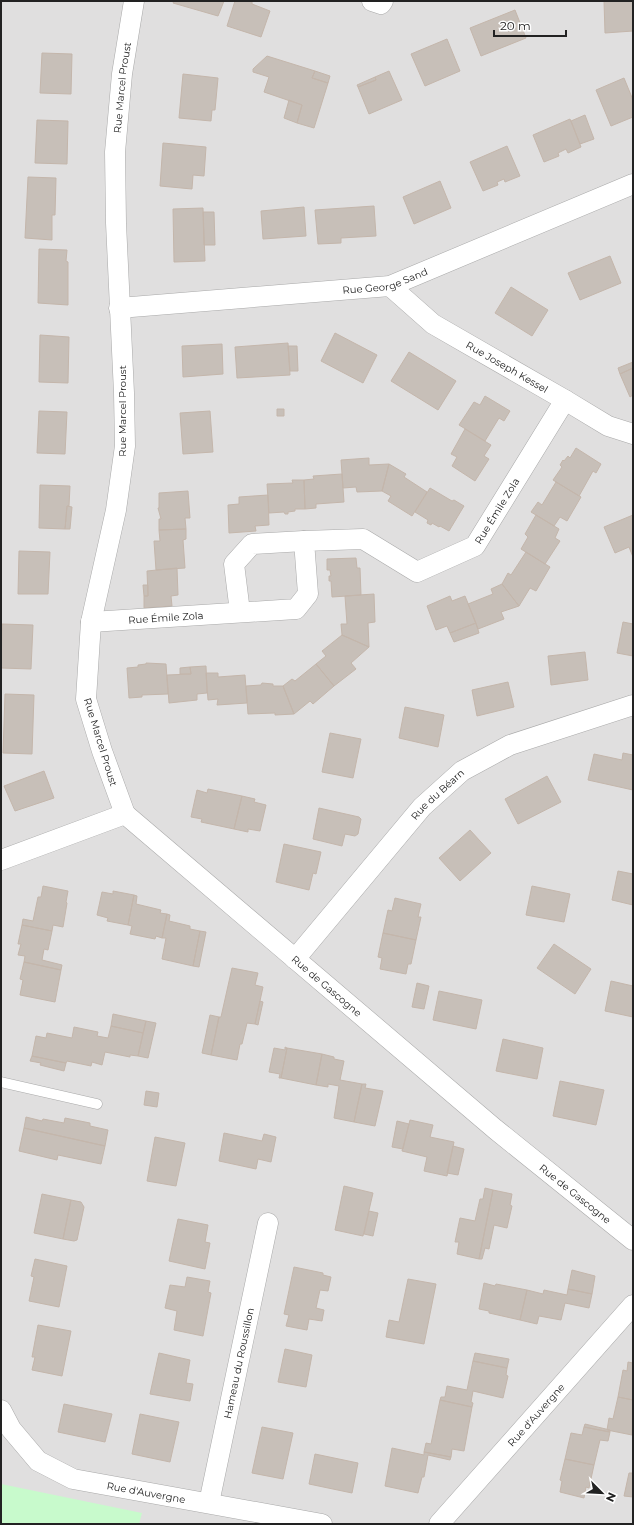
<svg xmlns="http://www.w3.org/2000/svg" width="634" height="1525" font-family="Montserrat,sans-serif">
	<rect width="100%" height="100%" fill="#f2efe9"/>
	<path fill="#e0dfdf" d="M1,1H633V1524H1Z"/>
	<path fill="#c8facc" d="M1,1484L142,1513L139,1524H1Z"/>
	<path fill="#c7bfb8" stroke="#c4b6ab" d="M174,1H224L218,16L173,3Z
		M235,1H252V4L270,11L261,37L227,26Z
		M604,1H633V31L605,33Z
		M515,10L526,38L481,56L470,28Z
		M447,39L460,71L425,86L411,54Z
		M42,53L72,54L71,94L40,93Z
		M267,56L315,71L312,78L328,83L314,128L297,123L302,105L264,92L269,77L253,72V69Z
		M315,71L330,76L328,83L312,78Z
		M389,71L402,100L369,114L358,87L376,80L375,77Z
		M183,74L218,78L215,110H212L211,121L179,118Z
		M375,77L376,80L358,87L357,85Z
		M624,78L633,100V117L611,126L596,90Z
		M289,100L302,105L297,123L284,118Z
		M585,115L594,139L580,144L571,121Z
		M570,119L581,147L568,153L566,149L558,153L559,156L544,162L533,135Z
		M37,120L68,121L67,164L35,163Z
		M163,143L206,147L204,176L193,175L192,189L160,186Z
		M507,146L520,176L505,182L504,179L497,182L498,185L483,191L470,162Z
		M28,177L56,178L55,215H52V240L25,238Z
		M440,181L451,208L414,224L403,197Z
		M374,206L376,236L341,238V243L318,244L315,210Z
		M304,207L306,236L263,239L261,211Z
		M203,208L205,261L174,262L173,209Z
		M203,212H214L215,245H204Z
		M39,249L67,250L66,261L68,262V305L38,303Z
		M610,256L621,283L580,300L568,273Z
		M511,287L548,310L532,336L495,313Z
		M335,333L377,355L363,383L321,361Z
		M40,335L69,337L68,383L39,382Z
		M288,343L290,375L237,378L235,347Z
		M222,344L223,374L183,377L182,346Z
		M288,346H297L298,371H290Z
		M409,352L456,381L438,410L391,381Z
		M633,362V368L620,374L618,368Z
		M633,368V395L630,397L620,374Z
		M485,396L510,411L504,421L499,418L485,441L459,425L474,402L480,405Z
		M277,409H284V416H277Z
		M39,411L67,412L65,454L37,453Z
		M210,411L213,452L183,454L180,413Z
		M465,429L491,445L484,456L489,459L475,481L452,466L457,457L451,454Z
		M576,448L601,464L596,473L593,471L579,496L553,480L562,467L560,465L563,460L564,461L568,456L570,458Z
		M369,458V465L389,464L382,491L357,492L356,487L343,488L341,460Z
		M389,464L406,474L404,477L427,492L412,516L388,501L391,496L382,491Z
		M342,474L344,502L316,504V508L305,509L304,480L314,479L313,476Z
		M292,480H304L305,509H295V511L288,512V514H285L284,512L269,513L267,484L293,483Z
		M556,482L581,497L567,521L560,517L554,526L531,512L538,502L542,505Z
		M40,485L70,486L69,506H67L65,529L39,528Z
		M430,488L452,501L454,500L464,506L449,531L440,526L439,527L432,523L431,525L427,523L428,520L415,512Z
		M188,491L190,518H185L186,529L159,530V519H161L158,508H159V493Z
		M268,495L269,525L255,526L256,531L229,533L228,505L239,504V497Z
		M67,506L72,507L70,529H65Z
		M536,515L559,529L555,538L560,541L545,564L521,549L528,537L525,534Z
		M633,515V557L629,547L615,553L604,527Z
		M186,529V539L183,540L185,568L156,570L154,541H160L159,530Z
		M19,551L50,552L48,594H18Z
		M526,552L550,567L536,591L530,588L519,606L502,584L508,573L511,575Z
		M356,558L357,568H360L361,595L332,597L331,581H329V576H331L330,570H327V559Z
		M177,568L178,595L171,596L172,606L144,608V596H148L147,571Z
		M502,584L519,606L501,612L504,619L478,629L468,604L493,594L491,589Z
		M143,585H148V596H144Z
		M374,594L375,622L368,623L369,647L342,635L341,624H347L345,596Z
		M450,596L452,601L465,596L476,623L450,633L447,626L436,630L427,606Z
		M623,622L633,624V656L617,653Z
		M476,623L479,633L454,642L450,633Z
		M2,624L33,625L31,669L1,668Z
		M342,635L369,647L351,663L356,669L334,686L316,664L326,656L322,651Z
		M585,652L588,680L551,685L548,656Z
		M146,663L166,664L168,694L142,695V697L129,698L127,668L138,667V665L146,664Z
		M316,664L334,686L313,704L310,701L294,714L283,686L292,679L295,681Z
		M206,666L207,693L197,694V700L169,703L167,675L191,674L190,667Z
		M190,667L191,674H180V668Z
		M206,673H218V677L245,675L247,703L217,705L218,699L208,700Z
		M508,682L514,707L477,716L472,690Z
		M262,683L273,684V686H283L294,714L275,715V713L248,714L246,686L261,685Z
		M5,694L34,695L32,754L3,753Z
		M405,707L444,715L438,747L399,738Z
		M330,733L361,739L353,778L322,772Z
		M623,753L633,755V790L588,780L594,754L622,760Z
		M44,771L54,798L15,811L4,786Z
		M547,776L561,802L518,824L505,799Z
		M208,789L242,796L234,829L201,822L202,819L191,817L197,790L207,793Z
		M242,796L255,799L254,802L266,805L260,831L248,829V832L234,829Z
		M319,808L359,817L361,819L358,834L355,836L345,834L342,846L313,839Z
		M470,830L491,853L460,881L439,858Z
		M284,844L321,852L316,874L313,873L309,890L276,882Z
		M618,871L633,874V905L612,900Z
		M43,886L68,891L66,902L67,903L63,927L53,925L52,931L22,925L23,919L33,921L38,897H41Z
		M532,886L570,894L564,922L526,915Z
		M113,891L134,895L128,925L107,921L108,918L97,915L102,892L113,894Z
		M134,895L137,896L136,904L161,910L160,913L167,914L162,938L156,936L155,939L130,934L132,926L128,925Z
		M395,898L421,904L418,917H421L416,940L383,933L388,910L392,911Z
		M167,914L170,915L169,921L190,926V929L200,931L193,966L162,959L166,938H162Z
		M22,925L52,931L48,950L44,949L42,960L62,965L61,970L24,962L25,956L18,955L21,944H18Z
		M200,931L206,932L199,967L193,966Z
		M383,933L416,940L411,964H408L406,974L380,969L382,958L378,957Z
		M554,944L591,969L575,994L537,968Z
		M24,962L61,970L55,1002L20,995L23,980L20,979Z
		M232,968L258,973L255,985L263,987L255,1024L247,1023L242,1044H240L237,1060L211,1055L219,1017H221Z
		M611,981L633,986V1017L605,1011Z
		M417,983L429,986L424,1009L412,1007Z
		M439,991L482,1000L476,1029L433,1020Z
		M260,1001L263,1002L258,1025L255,1024Z
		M113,1014L146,1021L143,1033L111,1026Z
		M210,1015L219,1017L211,1055L202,1053Z
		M146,1021L156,1023L148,1058L138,1056Z
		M111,1026L143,1033L138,1056L130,1055V1057L105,1052L102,1065L92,1062L91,1066L67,1061L66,1063L32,1056L36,1036L46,1038L47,1033L72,1038L74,1027L98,1032L97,1036L108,1038Z
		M503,1039L543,1048L537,1079L496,1071Z
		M285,1047L287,1048L281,1078H279L280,1074L269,1072L274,1048L285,1050Z
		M287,1048L322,1054L316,1085L281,1078Z
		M322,1054L334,1057V1059L344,1061L340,1080L362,1084L354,1122L334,1118L339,1086L328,1084V1087L316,1085Z
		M32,1056L66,1063L64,1071L40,1065L41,1063L30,1061Z
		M560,1081L604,1090L596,1125L553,1116Z
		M362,1084H366L365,1088L383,1091L375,1126L354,1122Z
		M146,1091L159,1093L157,1107L144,1105Z
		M26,1117L42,1121L43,1119L64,1123L65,1118L90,1123V1126L108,1130L105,1146L24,1128Z
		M410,1120L433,1125L430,1137L454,1142L447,1176L424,1171L427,1157L402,1151Z
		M397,1121L409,1124L403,1149L392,1147Z
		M24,1128L105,1146L101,1164L58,1155L57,1160L19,1151Z
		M224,1133L262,1141L264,1134L276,1137L271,1162L258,1159L256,1169L219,1161Z
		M155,1137L185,1143L176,1186L147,1181Z
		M453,1146L464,1149L458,1175L447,1173Z
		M344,1186L373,1193L363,1236L335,1230Z
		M485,1188L493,1190L479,1259L457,1254L459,1242H455L460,1218L475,1221L480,1199H483Z
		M493,1190L512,1194L510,1205L512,1206L507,1228L494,1225L489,1249L485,1248L482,1259H479Z
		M42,1194L71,1200L63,1239L34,1233Z
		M71,1200L81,1202L84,1207L77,1240L74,1241L63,1239Z
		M369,1211L378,1213L373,1236L364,1234Z
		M178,1219L208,1225L205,1242L210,1243L205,1269L169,1261Z
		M35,1259L67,1266L59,1307L29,1301L34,1277L31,1276Z
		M294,1267L323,1273V1275L331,1277L328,1291L320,1290L316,1308L324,1310L322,1321L309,1319L307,1330L286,1326L289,1315L284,1314Z
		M572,1270L595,1276L592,1294L568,1289Z
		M187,1277L210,1281L208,1292L211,1293L203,1336L174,1330L177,1311L165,1308L170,1285L185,1287Z
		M408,1279L436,1284L424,1344L386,1337L389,1320L399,1322Z
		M484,1283L495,1286L496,1284L527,1290L520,1320L489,1313V1311L479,1309Z
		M568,1289L592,1294L589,1308L565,1303L561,1320L539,1316L537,1324L520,1320L527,1290L543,1294L544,1290L567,1295Z
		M38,1325L71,1331L62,1376L32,1370L35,1357H32Z
		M285,1349L312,1355L306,1387L278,1382Z
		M159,1353L190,1360L186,1383L193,1384L190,1401L150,1394Z
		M475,1353L509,1359L507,1368L473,1361Z
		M473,1361L507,1368L506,1375L508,1376L503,1398L473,1391L471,1402L473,1403L472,1407L440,1400L441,1397H445L447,1386L467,1390Z
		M628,1362L633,1363V1400L618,1397L623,1370L627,1371Z
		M618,1397L633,1400L632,1435L607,1430L609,1418L613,1419Z
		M440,1400L472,1407L464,1451L452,1449L451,1457L424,1452L426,1443L431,1444Z
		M64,1404L112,1414L105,1442L58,1432Z
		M140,1414L179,1422L170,1462L132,1454Z
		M585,1424L610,1430V1432L584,1427Z
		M262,1427L293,1433L283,1479L252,1473Z
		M584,1427L610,1432L608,1441L600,1440L594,1465L565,1459L571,1433L582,1435Z
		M392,1448L424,1455V1452L451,1457L450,1460L428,1455L424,1477H422L418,1493L385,1486Z
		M315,1454L358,1463L352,1493L309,1484Z
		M565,1459L594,1465L589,1488L586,1487L584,1498L560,1492L562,1481L560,1480Z
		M629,1473H633V1497L624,1496Z"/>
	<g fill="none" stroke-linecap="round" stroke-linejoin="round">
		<g stroke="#a9a9a9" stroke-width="11">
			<path id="service" d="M1,1082L97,1104"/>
		</g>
		<g stroke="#a9a9a9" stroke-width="21">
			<g id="minor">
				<path d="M372,1L381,4L383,1"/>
				<path id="s1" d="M390,286L433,324L565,400L608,426L633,434"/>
				<path id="s2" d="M119,308L390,286L633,184"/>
				<path d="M240,612L234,564L252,544L304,541"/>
				<path id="s3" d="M91,622L296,609L308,594L304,541L363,539L417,572L475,546L565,400"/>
				<path id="s4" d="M125,814L102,751L86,699L91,622L116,510L125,446L124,393L116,223L115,152L122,74L134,1"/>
				<path id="s5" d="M125,814L495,1129L633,1240"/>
				<path d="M1,860L125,814"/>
				<path id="s6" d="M295,959L422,807L462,771L510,745L633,705"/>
				<path id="s7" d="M1,1410L11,1429L38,1461L73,1479L322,1524"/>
				<path id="s8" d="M209,1503L268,1223"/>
				<path id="s9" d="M439,1524L633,1305"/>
			</g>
		</g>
		<use href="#service" stroke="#fff" stroke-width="10"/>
		<use href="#minor" stroke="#fff" stroke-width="20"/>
	</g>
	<g text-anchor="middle" stroke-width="3" stroke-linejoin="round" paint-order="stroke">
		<g font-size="10" fill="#222" stroke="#fff">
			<text dy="4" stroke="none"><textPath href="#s4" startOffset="737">Rue Marcel Proust</textPath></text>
			<text dy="4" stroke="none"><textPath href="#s2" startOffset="268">Rue George Sand</textPath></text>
			<text dy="4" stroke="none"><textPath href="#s1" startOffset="143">Rue Joseph Kessel</textPath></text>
			<text transform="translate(122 411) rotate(-90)" y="4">Rue Marcel Proust</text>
			<text dy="4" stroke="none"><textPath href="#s3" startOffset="505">Rue Émile Zola</textPath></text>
			<text dy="4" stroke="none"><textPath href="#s3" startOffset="75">Rue Émile Zola</textPath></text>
			<text transform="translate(101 742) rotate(73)" y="4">Rue Marcel Proust</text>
			<text dy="4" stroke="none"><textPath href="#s6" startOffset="218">Rue du Béarn</textPath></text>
			<text dy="4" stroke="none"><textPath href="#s5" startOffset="265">Rue de Gascogne</textPath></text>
			<text dy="4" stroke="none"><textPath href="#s5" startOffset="589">Rue de Gascogne</textPath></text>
			<text dy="4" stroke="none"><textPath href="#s8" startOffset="143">Hameau du Roussillon</textPath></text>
			<text dy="4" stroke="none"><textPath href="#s9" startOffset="146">Rue d'Auvergne</textPath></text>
			<text dy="4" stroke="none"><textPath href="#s7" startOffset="177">Rue d'Auvergne</textPath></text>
		</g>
	</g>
	<rect width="634" height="1525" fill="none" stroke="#222222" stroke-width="4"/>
	<g transform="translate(602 1493) rotate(114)" stroke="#ffffff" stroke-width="3" paint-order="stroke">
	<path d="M0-3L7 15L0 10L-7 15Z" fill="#222222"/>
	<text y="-6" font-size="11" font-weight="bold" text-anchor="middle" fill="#222222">N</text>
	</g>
	<path d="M494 30v6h72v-6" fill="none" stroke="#222222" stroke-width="2"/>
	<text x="500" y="30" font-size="12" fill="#222222" stroke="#ffffff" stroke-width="3" paint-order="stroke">20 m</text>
</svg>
